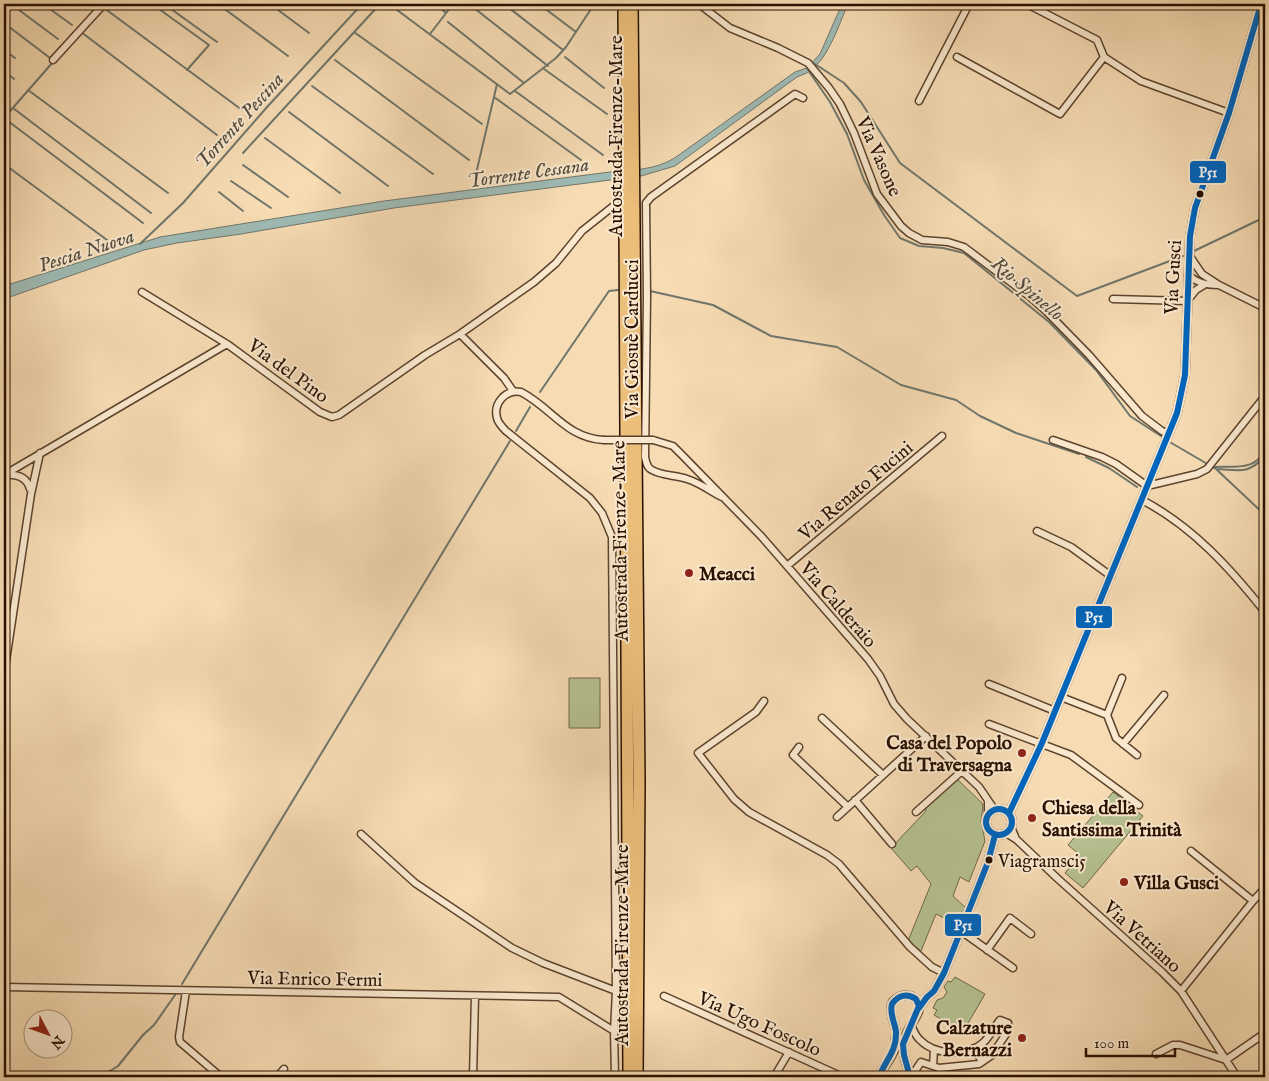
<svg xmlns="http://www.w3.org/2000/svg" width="1269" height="1081" font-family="'IM FELL English',serif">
	<rect width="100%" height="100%" fill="#f6dbb3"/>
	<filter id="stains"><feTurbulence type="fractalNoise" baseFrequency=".004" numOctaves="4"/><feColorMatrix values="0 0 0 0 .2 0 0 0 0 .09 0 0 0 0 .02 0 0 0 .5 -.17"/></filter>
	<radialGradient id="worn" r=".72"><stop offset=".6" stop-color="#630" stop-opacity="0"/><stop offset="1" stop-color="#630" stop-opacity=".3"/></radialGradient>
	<path fill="#b6c191" stroke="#706848" d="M569,678H600V728H569Z
		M957,779L982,803L983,807L981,821L985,841L969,882L960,877L953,896L967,909L964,913L961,912L959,915L960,920L958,925L936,914L921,951L908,941L931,884L917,866L911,871L891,848L926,811L925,807Z
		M1113,792L1143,816L1083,888L1065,873L1080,855L1068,845Z
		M955,977L985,994L963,1032L934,1015L937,1010L933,1008L937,1000L943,998L947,992L944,987L948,981L951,982Z"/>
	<path fill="#9ebab4" stroke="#6f766c" d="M842,4H848C839,24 829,57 811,70C807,74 801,75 797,77L675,166L641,176L394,208L241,234L177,243L144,250L4,299V286L160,237L384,201L610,172C633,170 656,170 676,157L795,72L807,68L820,54Z"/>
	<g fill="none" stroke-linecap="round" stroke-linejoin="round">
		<path stroke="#6f766c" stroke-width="2" d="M11,4L58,39
			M43,4L72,25
			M152,4L209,45L187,70
			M164,4L217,42
			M218,4L288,56
			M270,4L309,33
			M323,4L329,9
			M389,4L510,94L556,58L566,47L593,6
			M436,4L446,13
			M469,4L548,66
			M504,4L563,50
			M539,4L576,32
			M104,8L242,110
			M448,22L524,83
			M4,23L50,58L79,27
			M81,32L217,135
			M354,32L482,124
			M430,34L453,4
			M4,50L15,58
			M565,57L604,88
			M335,60L469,160
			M815,64L844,83L861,102L900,163L1077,296L1183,256
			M544,69L607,114
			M808,70L830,102L847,134L864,180L884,215L900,238L919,246L943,248L964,253L1049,322L1096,370L1130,416L1164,438
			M4,71L14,79
			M312,86L433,174
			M28,90L168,193
			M515,91L603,155
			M494,97L581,160
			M13,108L151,213
			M289,112L388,186
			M4,118L143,223
			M4,118L53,62
			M265,138L340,193
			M243,153L380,4
			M4,164L107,240
			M243,165L288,197
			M475,178L497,84
			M231,181L271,208
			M219,192L243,211
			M140,244L183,203L268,106L362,4
			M1194,251L1265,217
			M650,291L713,305L771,336L837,347L901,385L956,400L980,416L1016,433L1079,454
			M540,392L609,291L618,290
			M516,431L530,407
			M1168,441L1216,469L1265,515
			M1086,457L1109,468L1137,487
			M1215,467C1235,466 1255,471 1265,450
			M1216,469C1240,470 1248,475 1265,456
			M182,984L510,441
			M94,1077L110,1071L118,1066L143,1035L154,1025L175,995"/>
		<g stroke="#5c432d" stroke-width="9">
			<path id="minor" d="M699,4L730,28L778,48L808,63L829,88L840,104L854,133L877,194L901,226L909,233L922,240L948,242L964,247L1029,296L1047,312L1089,355L1142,416L1162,431L1169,434
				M1027,4L1097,40L1104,57L1141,81L1229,113
				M957,57L1060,114L1104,57
				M53,60L104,4
				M919,101L969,4
				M1189,255L1202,274L1219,285L1265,308
				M1188,275C1198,283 1205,285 1218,285
				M142,292L227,344L320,412L332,417L339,415L425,355L460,334L534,282L556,263L582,231L616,204
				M1113,299L1187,301L1196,290L1204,285
				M460,334L504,378L513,391
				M604,440C566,438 552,408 521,392C506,389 493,403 497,418C498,423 502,427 506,431L590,498L602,513L612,537L616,991L614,1031L615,1077
				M653,440L673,446L682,455L761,536L868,659L880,676L894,704L907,719L979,787L994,809
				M1053,440L1102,457L1116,464L1147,486L1197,474L1207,469L1265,396
				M4,475L227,344
				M5,475C17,474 27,477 30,489
				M722,497C710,491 700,483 687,479C676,475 662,476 652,470C647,468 646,462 645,457L647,297L646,203L651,197L795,94L803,98
				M1142,500C1192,526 1230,568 1265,612
				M1037,531L1071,547L1111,576
				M787,566L942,436
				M4,674L31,494L40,453
				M989,684L1055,711
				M1061,697L1107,715L1116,738L1137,755
				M764,701L756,712L698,753L734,799L749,812L827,855L839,864L910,947L932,967L944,973
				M1107,715L1122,678
				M822,718L883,775
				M989,724L1071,755L1139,805
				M1123,744L1164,695
				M799,747L793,755L848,807
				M855,800L892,844
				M988,801V814
				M916,812L963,770
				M837,817L926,736
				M1011,827L1016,839
				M1006,833L1017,840L1057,878L1162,972L1181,991L1237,1077
				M361,834L415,883L512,948L543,963L616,991
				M1253,901L1265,888
				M961,931L1013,968
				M987,950L1010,918L1031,934
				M4,987L559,997L614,1031
				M186,991L179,1037L180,1042L221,1077
				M1181,991L1253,901L1191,851
				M664,996L843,1077
				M911,1025C913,1029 915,1035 919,1039C934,1055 967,1058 984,1042C990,1036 995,1026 1000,1020L1008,1023V1031L992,1055L979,1064L939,1068L921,1062L911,1077
				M974,1048L982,1062
				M1156,1054L1173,1045H1180L1226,1060L1265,1033
				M933,1066L934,1050
				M277,1077L284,1069
				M473,1077L475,996
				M774,1077L789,1052"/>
		</g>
		<g stroke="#5c432d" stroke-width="10">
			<path id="tertiary" d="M986 822a13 13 0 1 1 26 0a13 13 0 1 1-26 0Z
				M1009,813L1042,743L1177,413L1185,375L1190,236L1195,208L1229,113L1261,4
				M919,1008L927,997L934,991L944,973L988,862L995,835
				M879,1077C882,1067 891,1060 894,1050C895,1044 896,1037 896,1031C894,1019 884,1004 899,997C903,995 907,995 911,996C927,1004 916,1016 911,1025C907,1032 903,1040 903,1047C903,1058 908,1067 910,1077"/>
		</g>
		<g stroke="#291000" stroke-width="14">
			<path id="motorway" d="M624,4L629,1077
				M632,4L639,782L637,1077"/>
		</g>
		<use href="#minor" stroke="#f9e8ce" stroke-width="6"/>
		<use href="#tertiary" stroke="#f9e8ce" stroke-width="8"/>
		<use href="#motorway" stroke="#ebbe7a" stroke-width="11"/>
		<g stroke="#5c432d" stroke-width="9" stroke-linecap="butt">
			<path id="minor-bridge" d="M604,440H653"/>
		</g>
		<use href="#minor-bridge" stroke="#f9e8ce" stroke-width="6"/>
		<g stroke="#f9e8ce" stroke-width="10">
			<path id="bus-1" d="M986 822a13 13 0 1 1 26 0a13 13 0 1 1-26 0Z
				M1009,813L1042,743L1177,413L1185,375L1190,236L1195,208L1229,113L1261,4
				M919,1008L927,997L934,991L944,973L988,862L995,835
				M879,1077C885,1061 897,1051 896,1032C895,1022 889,1014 892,1004C898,995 907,993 916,999L919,1006L903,1044L904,1055L910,1077"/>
		</g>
		<use href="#bus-1" stroke="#0065bd" stroke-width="6"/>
	</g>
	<g fill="#291000" stroke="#f9e8ce" stroke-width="2">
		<circle cx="1200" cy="194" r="4.5"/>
		<circle cx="989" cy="860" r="4.5"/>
	</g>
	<g fill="#8f2418" stroke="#f9e8ce" stroke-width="2">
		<circle cx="689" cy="573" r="5"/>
		<circle cx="1022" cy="753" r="5"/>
		<circle cx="1032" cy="818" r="5"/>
		<circle cx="1124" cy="882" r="5"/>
		<circle cx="1022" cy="1038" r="5"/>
	</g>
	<g text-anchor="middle" stroke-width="4" stroke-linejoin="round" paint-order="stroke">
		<g font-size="18" fill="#291000" stroke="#f9e8ce" text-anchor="start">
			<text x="998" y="867">Viagramsci5</text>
		</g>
		<g font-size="19" fill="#291000" stroke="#f9e8ce">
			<text transform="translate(615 136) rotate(-90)" y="7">Autostrada Firenze-Mare</text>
			<text transform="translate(880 156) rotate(66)" y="7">Via Vasone</text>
			<text transform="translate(1172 277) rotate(-87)" y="7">Via Gusci</text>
			<text transform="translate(631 339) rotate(-90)" y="7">Via Giosuè Carducci</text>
			<text transform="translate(289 370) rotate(36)" y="7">Via del Pino</text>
			<text transform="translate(855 490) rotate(-40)" y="7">Via Renato Fucini</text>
			<text transform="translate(619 541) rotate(-91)" y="7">Autostrada Firenze-Mare</text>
			<text transform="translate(839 604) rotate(49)" y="7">Via Calderaio</text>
			<text transform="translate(1143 936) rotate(42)" y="7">Via Vetriano</text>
			<text transform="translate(621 945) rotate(-90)" y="7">Autostrada Firenze-Mare</text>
			<text transform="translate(315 978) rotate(1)" y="7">Via Enrico Fermi</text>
			<text transform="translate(760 1023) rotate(24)" y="7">Via Ugo Foscolo</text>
		</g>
		<g font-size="19" font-weight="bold" fill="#291000" stroke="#f9e8ce" text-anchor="start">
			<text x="699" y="580">Meacci</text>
			<text x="1012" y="749" text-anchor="end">Casa del Popolo<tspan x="1012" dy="22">di Traversagna</tspan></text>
			<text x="1042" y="814">Chiesa della<tspan x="1042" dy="22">Santissima Trinità</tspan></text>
			<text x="1134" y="889">Villa Gusci</text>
			<text x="1012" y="1034" text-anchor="end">Calzature<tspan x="1012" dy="22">Bernazzi</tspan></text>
		</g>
		<g font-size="20" font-style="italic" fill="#524c3f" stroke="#f9e8ce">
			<text transform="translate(239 120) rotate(-48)" y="7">Torrente Pescina</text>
			<text transform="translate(528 172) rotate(-8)" y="7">Torrente Cessana</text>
			<text transform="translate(86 250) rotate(-18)" y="7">Pescia Nuova</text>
			<text transform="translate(1028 288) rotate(40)" y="7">Rio Spinello</text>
		</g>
	</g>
	<g stroke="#f9e8ce" stroke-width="2">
		<rect x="1189" y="160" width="38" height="24" rx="5" fill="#0065bd"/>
		<rect x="1075" y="605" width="38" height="24" rx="5" fill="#0065bd"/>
		<rect x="944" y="913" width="38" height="24" rx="5" fill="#0065bd"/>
	</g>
	<g font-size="14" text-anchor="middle" font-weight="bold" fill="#fff">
		<text x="1208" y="177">P51</text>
		<text x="1094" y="622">P51</text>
		<text x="963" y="930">P51</text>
	</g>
	<rect width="1269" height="1081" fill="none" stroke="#f6dbb3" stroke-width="20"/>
	<rect x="5" y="5" width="1259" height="1071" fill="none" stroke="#291000" stroke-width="2.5"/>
	<rect x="10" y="10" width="1249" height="1061" fill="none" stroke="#291000"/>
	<g transform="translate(48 1034) rotate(131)"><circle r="24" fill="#f9e8ce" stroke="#a6927c"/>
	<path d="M0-4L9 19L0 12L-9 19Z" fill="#8f2418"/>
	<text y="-8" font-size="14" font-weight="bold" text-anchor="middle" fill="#291000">N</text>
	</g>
	<path d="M1086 1048v8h89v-8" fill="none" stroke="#291000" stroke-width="2.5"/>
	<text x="1094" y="1048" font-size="15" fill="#291000" stroke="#f9e8ce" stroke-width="4" paint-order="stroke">100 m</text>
	<rect width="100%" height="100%" filter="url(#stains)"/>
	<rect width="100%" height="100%" fill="url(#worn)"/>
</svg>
